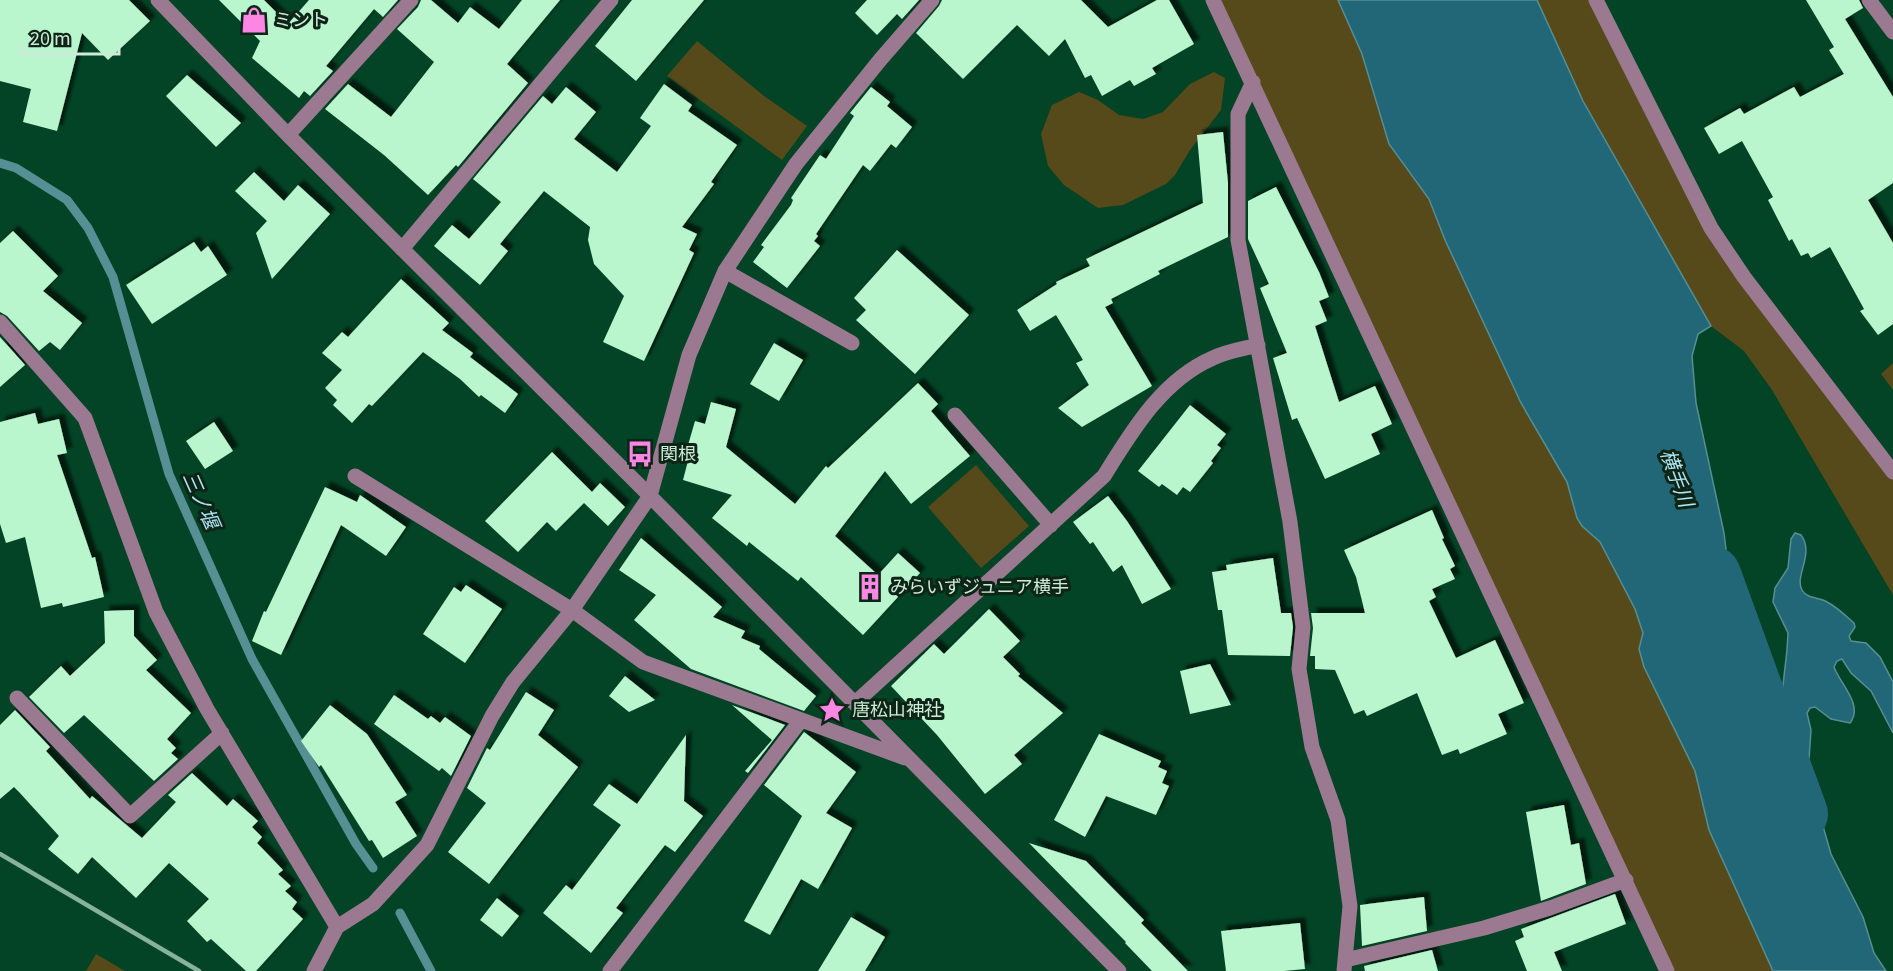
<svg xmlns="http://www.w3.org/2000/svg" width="1893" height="971" font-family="Georgia,'Noto Sans JP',serif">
	<defs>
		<filter id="shadow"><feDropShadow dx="5.5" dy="-5.5" stdDeviation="1.5" flood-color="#0009"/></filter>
	</defs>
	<rect width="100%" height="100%" fill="#024425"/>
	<path fill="#564a1a" d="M1213,0H1338L1362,54L1389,144L1429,199L1445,240L1521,403L1567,482L1577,518L1582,526L1600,542L1635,609L1643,634L1639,649L1695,771L1709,830L1773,971H1667Z
		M1537,0H1596L1711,228L1893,471V595L1772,390L1744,351L1711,326L1583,101Z
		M697,41L764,96L807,126L782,160L667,76Z
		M1214,72L1225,78L1221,110L1190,150L1175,175L1166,184L1123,205L1098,208L1064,185L1048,166L1041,134L1052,105L1079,92L1098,100L1119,115L1143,119L1163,112L1190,84Z
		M1893,363V390L1881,374Z
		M976,465L1029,526L981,568L928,507Z
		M96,954L125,971H86Z"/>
	<path fill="#226777" stroke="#568f94" stroke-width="1.5" d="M1338,0H1537L1583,101L1711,326L1698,334L1692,356L1696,403L1724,533L1734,616L1751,724L1758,741L1766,744L1778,729L1787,650L1788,633L1773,602L1775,588L1788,568L1791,539L1795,533L1801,535C1815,554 1794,576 1802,590C1807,599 1819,597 1827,602C1837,607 1846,616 1854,623L1855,627L1849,636L1851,641L1866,643L1880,657L1893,682V733L1871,691L1851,673L1842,659L1837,661L1834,667C1840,684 1864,705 1850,723L1831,719L1815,707L1810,708L1807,713L1811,730L1808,774L1831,854L1863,917L1874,953L1886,971H1773L1709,830L1695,771L1644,667L1639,649L1643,633L1635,609L1600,542L1582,526L1577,518L1567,482L1521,403L1445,240L1429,199L1389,144L1362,54Z"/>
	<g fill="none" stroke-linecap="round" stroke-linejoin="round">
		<path stroke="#568f94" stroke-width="9" d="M0,163L16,168L67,200L88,228L113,277L169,474L252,659L356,844L373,868
			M400,913L431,971"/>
		<path stroke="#226777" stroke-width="58" d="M1712,575L1799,814"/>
	</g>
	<path fill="#b9f5cd" filter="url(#shadow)" d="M0,0H129L150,21L108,60L82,33L57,131L23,122L31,89L0,81Z
		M219,0H264L288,24L309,0H398L383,17L374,9L326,66L333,71L310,96L304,91L299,98L252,58L260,41Z
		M421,0H431L458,23L470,7L499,29L522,0H560L507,64L528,83L458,167L456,165L428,195L384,155L325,109L348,84L391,117L434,62L397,29L418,7Z
		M632,0H704L636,81L595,46Z
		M867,0H919L902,19L897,14L877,35L855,13Z
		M942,0H1081L1108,27L1157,0H1169L1194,44L1152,68L1156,74L1134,86L1130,80L1102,96L1091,75L1085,78L1065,39L1049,56L1017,25L963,79L916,33L939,6Z
		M1806,0H1859L1863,8L1845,19L1893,97V183L1868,200L1893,243V324L1878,335L1860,311L1864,309L1830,247L1811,258L1808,253L1801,256L1792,239L1789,241L1768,200L1773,197L1742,141L1719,154L1704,128L1740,108L1744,114L1794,87L1800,97L1844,74L1829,50L1834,47Z
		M187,75L241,123L216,147L166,96Z
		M664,84L692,105L688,111L737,145L711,182L714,184L682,227L697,234L689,250L694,253L644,361L603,342L624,296L594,264L588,240L590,227L544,191L500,244L508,251L480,285L434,246L452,225L469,239L501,202L473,179L543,96L552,104L566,87L596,112L574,139L617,172L651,126L640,118Z
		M871,87L890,102L887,106L912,127L896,148L891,144L870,171L863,165L816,234L818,236L814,241L820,246L787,288L753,262L764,247L761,245L791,205L793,200L791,198L820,155L826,159L854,116L850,113Z
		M1223,132L1228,183V237L1158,271L1160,274L1111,299L1113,303L1105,307L1152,386L1082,427L1058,408L1089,385L1076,363L1083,360L1056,315L1030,331L1017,310L1057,284L1056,282L1090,266L1086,259L1203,203L1197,135Z
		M254,172L284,201L298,185L330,214L272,279L256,233L267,221L235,191Z
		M1276,187L1319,272L1329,297L1319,301L1327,321L1315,326L1339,402L1375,386L1392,424L1371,434L1380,454L1325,479L1297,418L1292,420L1273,358L1287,353L1260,288L1269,284L1248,239V201Z
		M13,231L58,276L43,291L82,323L60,350L50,342L39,351L7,316L0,312V243Z
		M194,242L201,252L208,246L227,275L152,324L126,285Z
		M897,250L969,315L915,374L856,320L866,310L854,298Z
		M401,279L449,323L442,330L473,353L470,357L518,394L505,413L481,395L479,397L460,379L423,352L372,406L369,404L352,423L333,405L337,400L325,388L342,370L322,353L342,332L348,337Z
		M0,337L25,365L0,387Z
		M774,343L803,360L779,401L750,384Z
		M918,383L938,404L931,411L970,456L911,504L885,471L835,536L878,575L898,553L920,573L863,635L801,577L798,581L749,542L747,546L712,518L732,495L683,480L690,453L686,452L695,421L705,424L711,402L736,409L726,447L795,504L826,466L828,468Z
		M1190,405L1226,434L1217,445L1221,448L1211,461L1213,463L1190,492L1183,487L1177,495L1162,484L1159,487L1138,471Z
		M35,413L38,424L59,419L67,453L57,455L92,558L95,557L104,597L63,607L62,603L41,608L25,537L6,543L0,524V422Z
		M214,422L233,451L205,469L186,441Z
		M552,452L592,492L600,483L625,507L608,526L584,503L556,531L547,522L518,552L485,521Z
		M325,487L357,502L360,495L406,527L386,556L341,525L281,655L252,641L264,611L266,612Z
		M1108,496L1127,521L1171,589L1142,604L1122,565L1113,572L1093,542L1090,544L1073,522Z
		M1432,510L1444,538L1442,539L1455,566L1450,569L1455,579L1432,589L1436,597L1429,601L1456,658L1495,640L1524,703L1498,714L1507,734L1460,754L1458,749L1442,755L1417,693L1367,716L1364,710L1354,714L1335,670L1315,669V656H1310L1313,628L1311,613H1365L1356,577L1344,550Z
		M641,538L722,607L713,617L745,631L741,638L760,646L759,649L816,696L804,711L691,669L634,620L656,595L619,570Z
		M1273,558L1281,613H1291L1293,627L1290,656L1228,655L1222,610H1218L1212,572L1227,570L1226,565Z
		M466,585L502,609L465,663L423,634L454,587L461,592Z
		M989,609L1020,641L1003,657L1020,674L1018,676L1063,713L1014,755L1022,764L985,794L937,735L891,686L934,644L944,654Z
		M134,610V636L157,660L146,670L191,713L167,739L176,748L171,753L178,759L154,781L84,715L64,733L29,697L61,666L70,676L105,643L104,611Z
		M1210,664L1231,705L1190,714L1180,671Z
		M625,676L655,700L629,712L609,696Z
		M526,692L554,710L538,735L578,767L489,884L448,852L486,803L467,788L487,748L490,750Z
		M394,695L428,719L431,716L440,723L445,717L471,736L451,776L442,768L439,771L374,724Z
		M330,705L367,734L407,795L395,802L417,836L383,858L372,840L369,841L321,765L319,767L301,741Z
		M732,705L785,725L748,773L745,771L772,740Z
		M15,710L50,747L46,751L90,799L92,796L142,838L176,802L168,795L192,773L227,806L233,799L258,821L252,827L262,837L257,843L283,870L278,874L291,886L285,891L297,902L292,909L303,919L256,971H246L211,939L207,942L187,921L209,899L169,863L136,898L92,857L78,874L48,849L59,836L19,792L14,787L0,799V725Z
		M804,732L856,772L826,813L852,828L818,889L801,879L770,935L744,921L802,816L764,785Z
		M1099,734L1161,761L1158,767L1167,771L1162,783L1169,786L1156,815L1106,796L1085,837L1054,820Z
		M686,735L684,801L703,816L675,852L665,845L616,908L623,913L591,953L543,913L566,885L572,890L621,825L593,805L609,784L637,804Z
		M1564,805L1571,845L1579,843L1586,884L1541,901L1526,812Z
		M1029,843L1086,861L1144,920L1141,923L1188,971H1152L1125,943L1126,942Z
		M1615,894L1626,924L1554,952L1562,971H1527L1515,941L1524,937L1521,929Z
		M1424,897L1427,931L1362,946L1360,905Z
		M497,898L519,916L502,937L480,920Z
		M851,917L885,937L865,971H818Z
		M1300,923L1305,969L1284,971H1226L1221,931Z
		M1432,950L1438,971H1365L1364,966Z"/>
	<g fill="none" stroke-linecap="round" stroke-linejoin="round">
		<path stroke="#9a7991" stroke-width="15" d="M158,0L288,135L650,496L1119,971
			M1213,0L1667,971
			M1596,0L1711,228L1744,277L1893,472
			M1869,0L1893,32
			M1253,82L1238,114V240L1290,522L1303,627L1299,669L1312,747L1338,820L1350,906L1344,971
			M288,135L411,0
			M402,249L611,0
			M725,271L852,343
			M0,322L85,418L156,612L207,709L337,927
			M955,415L1051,525
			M355,476L572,610L643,662L905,758
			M17,698L130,816L222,733
			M855,703L1104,476C1132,431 1162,380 1213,358C1227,351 1243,349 1258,345
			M1345,960L1484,928L1550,908L1626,880
			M314,971L337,927L373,904L427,845L492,716L513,682L572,610L650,496L689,355L725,271L796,164L880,60L932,0
			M610,971L801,720"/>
		<path stroke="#89b29b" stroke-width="4.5" d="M0,854L199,971"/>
	</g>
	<defs>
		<g id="shop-bare" transform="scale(2.07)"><path d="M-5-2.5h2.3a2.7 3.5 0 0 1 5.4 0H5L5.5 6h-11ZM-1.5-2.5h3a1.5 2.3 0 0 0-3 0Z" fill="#fc86e3" stroke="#0d2517" stroke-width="2.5" paint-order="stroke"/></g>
		<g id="bus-bare" transform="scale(2.07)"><path d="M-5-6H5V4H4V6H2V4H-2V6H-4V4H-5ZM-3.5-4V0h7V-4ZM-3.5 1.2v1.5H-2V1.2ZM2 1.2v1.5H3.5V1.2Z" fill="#fc86e3" stroke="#0d2517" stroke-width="2.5" paint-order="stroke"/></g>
		<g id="building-bare" transform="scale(2.07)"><path d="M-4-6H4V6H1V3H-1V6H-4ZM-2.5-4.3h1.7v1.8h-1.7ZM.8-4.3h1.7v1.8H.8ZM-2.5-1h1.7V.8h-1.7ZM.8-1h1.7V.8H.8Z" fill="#fc86e3" stroke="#0d2517" stroke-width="2.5" paint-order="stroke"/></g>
		<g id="sight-bare" transform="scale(2.07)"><path d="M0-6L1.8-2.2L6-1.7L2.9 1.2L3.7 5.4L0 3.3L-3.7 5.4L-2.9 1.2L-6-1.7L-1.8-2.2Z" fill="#fc86e3" stroke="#0d2517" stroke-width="2.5" paint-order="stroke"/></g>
	</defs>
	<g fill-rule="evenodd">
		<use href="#shop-bare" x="254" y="20"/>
		<use href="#bus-bare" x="640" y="454"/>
		<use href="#building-bare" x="870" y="587"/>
		<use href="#sight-bare" x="832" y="710"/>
	</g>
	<g text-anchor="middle" stroke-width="6" stroke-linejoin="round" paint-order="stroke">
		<g font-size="18" fill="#ceebd7" stroke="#0d2517" text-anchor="start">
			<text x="274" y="26">ミント</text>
			<text x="660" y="460">関根</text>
			<text x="890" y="593">みらいずジュニア横手</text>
			<text x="852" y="716">唐松山神社</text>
		</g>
		<g font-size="20" font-style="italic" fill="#afe6f5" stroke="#0d2517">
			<text transform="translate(1677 478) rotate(70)" y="7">横手川</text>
			<text transform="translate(201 500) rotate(66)" y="7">三ノ堰</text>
		</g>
	</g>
	<path d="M21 45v9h98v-9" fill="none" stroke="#ceebd7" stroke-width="3"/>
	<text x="30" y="45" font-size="18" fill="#ceebd7" stroke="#0d2517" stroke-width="4.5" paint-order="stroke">20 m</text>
</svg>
